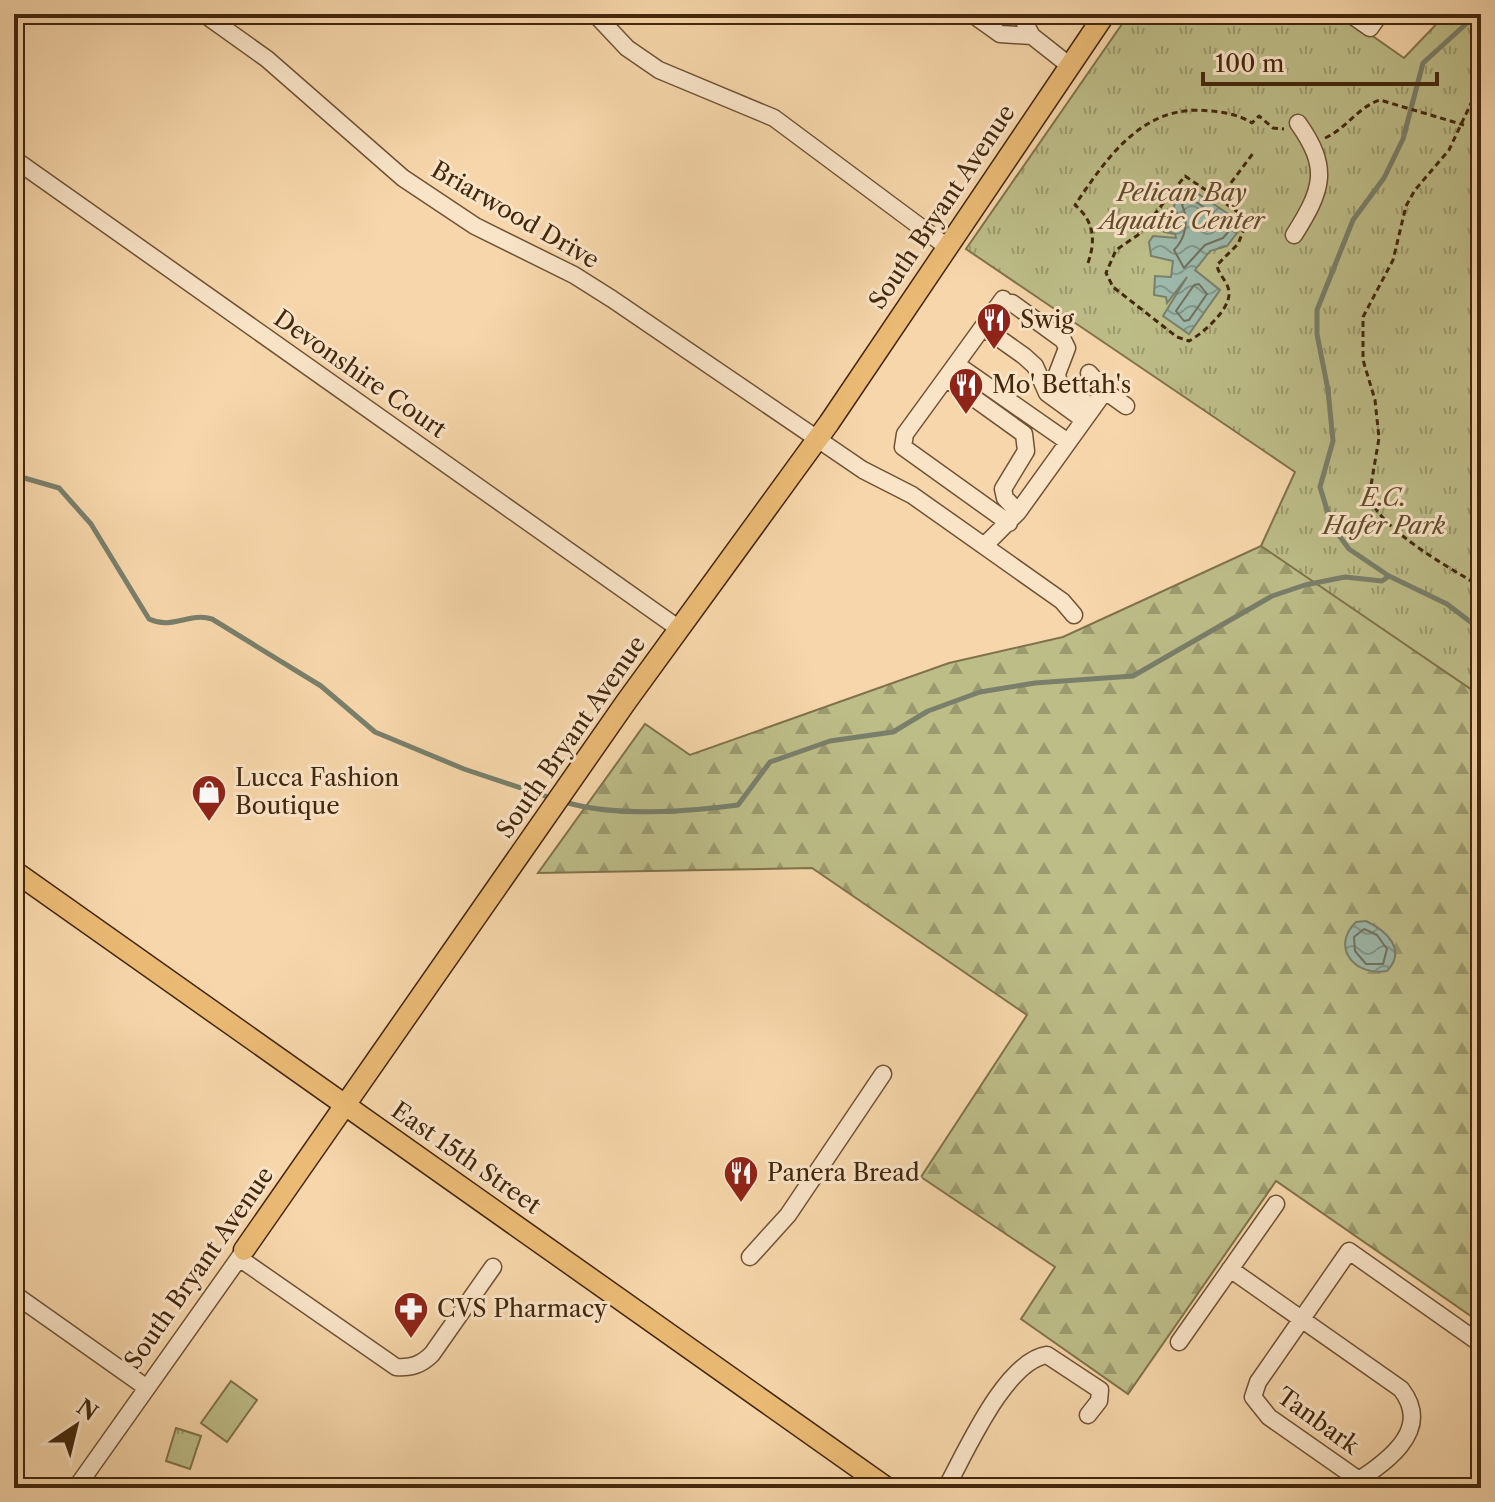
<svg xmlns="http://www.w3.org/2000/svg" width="1495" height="1502" font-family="'Libre Caslon Text',serif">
	<defs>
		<pattern id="forest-firs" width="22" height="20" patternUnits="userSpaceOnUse" patternTransform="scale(2)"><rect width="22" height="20" fill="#bdbd88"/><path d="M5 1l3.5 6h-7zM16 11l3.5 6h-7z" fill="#9b9a6e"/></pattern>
		<pattern id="park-tufts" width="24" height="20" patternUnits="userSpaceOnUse" patternTransform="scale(2)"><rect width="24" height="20" fill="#bdbd88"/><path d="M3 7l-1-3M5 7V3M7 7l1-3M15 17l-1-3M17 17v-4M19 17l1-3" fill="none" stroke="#9b9a6e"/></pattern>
		<pattern id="water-waves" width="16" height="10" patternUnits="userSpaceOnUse" patternTransform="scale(2)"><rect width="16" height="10" fill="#9db9ab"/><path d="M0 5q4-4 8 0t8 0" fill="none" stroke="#82968a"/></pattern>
	</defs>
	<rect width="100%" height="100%" fill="#f6d6aa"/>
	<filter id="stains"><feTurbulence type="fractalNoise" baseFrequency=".0025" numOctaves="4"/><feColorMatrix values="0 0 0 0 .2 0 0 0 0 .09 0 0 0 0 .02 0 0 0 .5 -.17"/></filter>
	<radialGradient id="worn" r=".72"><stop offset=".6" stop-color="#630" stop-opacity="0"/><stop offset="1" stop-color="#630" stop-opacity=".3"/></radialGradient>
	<path fill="url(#forest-firs)" stroke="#80724a" stroke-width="2" d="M1373,518L1481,593V1323L1276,1181L1128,1394L1021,1319L1055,1267L921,1177L1027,1015L812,868L538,873L645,724L690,755L949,663L1063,637L1261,546Z"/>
	<path fill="url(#park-tufts)" stroke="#80724a" stroke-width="2" d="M1129,14H1341L1404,58L1446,14H1481V696L1261,546L1295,472L966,249Z
		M176,1428L201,1436L190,1469L166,1461Z"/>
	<path fill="#bdbd88" stroke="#80724a" stroke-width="2" d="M231,1381L257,1400L227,1442L201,1423Z"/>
	<path fill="url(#water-waves)" stroke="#797f6b" stroke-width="2" d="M1191,189L1233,217L1237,233L1227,246L1210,251L1195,270L1220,290L1189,334L1163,316L1187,277L1167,303L1166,297L1154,295L1155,276L1171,277L1173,261L1151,256L1149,242L1153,236L1176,238L1175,234L1164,232L1162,222L1167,219L1178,223L1180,218L1174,207C1176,196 1180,191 1191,189Z
		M1366,921C1387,931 1407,950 1387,971C1355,977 1330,947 1356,922Z"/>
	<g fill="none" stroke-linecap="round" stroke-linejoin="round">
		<path stroke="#70705c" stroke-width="2" d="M1190,198L1226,222L1229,231L1223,238L1205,245L1184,268L1174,250C1186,238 1189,220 1182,205Z
			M1199,284L1207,294L1189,320L1184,321L1176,311L1194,285Z
			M1364,929L1377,935L1387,949L1383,964H1366L1355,951L1354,937Z"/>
		<path stroke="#797f6b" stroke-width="5" d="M1477,14L1423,63L1403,139L1384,178L1353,220L1317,310V334L1328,390L1333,441L1320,487L1332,526L1349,549L1389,576L1447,604L1481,630
			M14,475L59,488L91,524L149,619C173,630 189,612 212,619L321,686L375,732L464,769L551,798
			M565,802C614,817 687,812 738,805L770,762L830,741L893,732L928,711L980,692L1035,683L1133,676L1272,596L1305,585L1345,577L1382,581L1389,576"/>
		<g stroke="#705334" stroke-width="19">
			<path id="minor" d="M204,14L267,59L403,178L475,226L574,275L612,299L863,470L912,495L1062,601L1074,615
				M595,14L627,48L659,70L774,118L946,246
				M972,14L1000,34L1032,36L1020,14
				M1350,14L1370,28L1380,14
				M1032,36L1070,66
				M14,159L678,628
				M1294,235C1323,189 1330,168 1298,123
				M1001,302L1012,303L1063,340L1067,348L1057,374L1059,383L1093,408
				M1481,322V415
				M983,327L1024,356L1035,366L1047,393L1084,420
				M956,364L1003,299
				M1089,373L1105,391
				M946,378L1024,434L1026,451L1003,489L1005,498L1018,512
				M1009,523L903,447L905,434L956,364L1068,442
				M984,546L1018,512L1105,391L1126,406
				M750,1257L788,1215L883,1074
				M239,1258L396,1367C411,1368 421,1365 432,1354L493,1267
				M1230,1269L1401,1389C1435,1433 1381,1466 1346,1488
				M14,1294L147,1388
				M1179,1342L1276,1204
				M1359,1480L1269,1417L1253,1397L1258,1382L1349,1251L1481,1344
				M76,1488L244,1251
				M946,1488C965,1454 1005,1361 1047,1355L1100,1390L1099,1401L1088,1415
				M1478,1488L1481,1484"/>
		</g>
		<g stroke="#43270c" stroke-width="23">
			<path id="major" d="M14,871L887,1488
				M244,1250L626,702L829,423L1105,14"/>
		</g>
		<path stroke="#43270c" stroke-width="3" stroke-dasharray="6 4" stroke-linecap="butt" d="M1481,82L1449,150L1415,190L1406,206L1393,260L1363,317V360L1375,400L1379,438L1369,497C1383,532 1449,567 1481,587
			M1325,138C1347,128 1358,107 1380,100L1464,125
			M1185,176L1238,212L1244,229L1238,244L1217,265C1218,275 1229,282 1229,293C1230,310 1202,334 1189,341L1177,337L1113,287L1106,273L1116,250L1138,235Z
			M1219,199L1254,152
			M1088,263C1096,240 1094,221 1075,205C1108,156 1144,103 1210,111C1224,112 1240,115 1252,123L1259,116L1273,128L1284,129"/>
		<use href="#minor" stroke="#f9e4c8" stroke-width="16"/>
		<use href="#major" stroke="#ebbb75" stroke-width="20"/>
	</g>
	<defs>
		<g id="restaurant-pin" transform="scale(1.8)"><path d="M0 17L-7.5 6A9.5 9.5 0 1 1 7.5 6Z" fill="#8f2418" stroke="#f9e4c8"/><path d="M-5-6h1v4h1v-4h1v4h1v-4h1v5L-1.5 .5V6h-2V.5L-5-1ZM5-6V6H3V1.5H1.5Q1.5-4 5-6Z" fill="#fff"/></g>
		<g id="shop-pin" transform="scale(1.8)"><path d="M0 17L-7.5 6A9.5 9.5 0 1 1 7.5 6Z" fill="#8f2418" stroke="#f9e4c8"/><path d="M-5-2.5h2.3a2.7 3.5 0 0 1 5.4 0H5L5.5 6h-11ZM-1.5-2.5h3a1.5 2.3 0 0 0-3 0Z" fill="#fff"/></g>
		<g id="pharmacy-pin" transform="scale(1.8)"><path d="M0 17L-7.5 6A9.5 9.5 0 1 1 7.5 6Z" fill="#8f2418" stroke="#f9e4c8"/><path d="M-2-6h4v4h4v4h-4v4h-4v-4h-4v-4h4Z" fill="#fff"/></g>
	</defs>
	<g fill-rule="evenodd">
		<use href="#restaurant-pin" x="994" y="320"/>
		<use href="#restaurant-pin" x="966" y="385"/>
		<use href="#shop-pin" x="209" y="792"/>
		<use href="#restaurant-pin" x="741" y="1173"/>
		<use href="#pharmacy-pin" x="411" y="1309"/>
	</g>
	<g text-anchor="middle" stroke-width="6" stroke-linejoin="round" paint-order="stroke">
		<g font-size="24" font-style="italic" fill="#624c2b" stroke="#f9e4c8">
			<text x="1182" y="201">Pelican Bay<tspan x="1182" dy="28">Aquatic Center</tspan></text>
			<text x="1384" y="506">E.C.<tspan x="1384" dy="28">Hafer Park</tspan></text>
		</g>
		<g font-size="24" fill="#43270c" stroke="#f9e4c8">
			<text transform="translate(942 207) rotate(-56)" y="8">South Bryant Avenue</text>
			<text transform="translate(515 215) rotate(30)" y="8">Briarwood Drive</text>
			<text transform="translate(360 374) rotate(35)" y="8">Devonshire Court</text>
			<text transform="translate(571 737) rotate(-55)" y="8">South Bryant Avenue</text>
			<text transform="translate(466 1158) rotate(35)" y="8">East 15th Street</text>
			<text transform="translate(199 1268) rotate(-55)" y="8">South Bryant Avenue</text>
			<text transform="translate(1318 1421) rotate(36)" y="8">Tanbark</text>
		</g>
		<g font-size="24" fill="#43270c" stroke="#f9e4c8" text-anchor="start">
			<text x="1020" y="328">Swig</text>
			<text x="992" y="393">Mo' Bettah's</text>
			<text x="235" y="786">Lucca Fashion<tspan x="235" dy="28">Boutique</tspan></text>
			<text x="767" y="1181">Panera Bread</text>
			<text x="437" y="1317">CVS Pharmacy</text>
		</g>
	</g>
	<rect width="1495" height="1502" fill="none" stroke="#f6d6aa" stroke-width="48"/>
	<rect x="16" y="16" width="1463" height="1470" fill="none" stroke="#43270c" stroke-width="4"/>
	<rect x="24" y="24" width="1447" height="1454" fill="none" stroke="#43270c" stroke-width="2"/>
	<g transform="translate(76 1426) rotate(35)" stroke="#f9e4c8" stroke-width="6" paint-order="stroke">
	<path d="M0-6L14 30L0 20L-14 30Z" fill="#43270c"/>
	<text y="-12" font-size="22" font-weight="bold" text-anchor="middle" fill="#43270c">N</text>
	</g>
	<path d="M1203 72v12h234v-12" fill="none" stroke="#43270c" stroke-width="4"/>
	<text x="1215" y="72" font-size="24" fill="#43270c" stroke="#f9e4c8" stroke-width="6" paint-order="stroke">100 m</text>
	<rect width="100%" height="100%" filter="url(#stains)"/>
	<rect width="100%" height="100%" fill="url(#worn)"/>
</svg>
